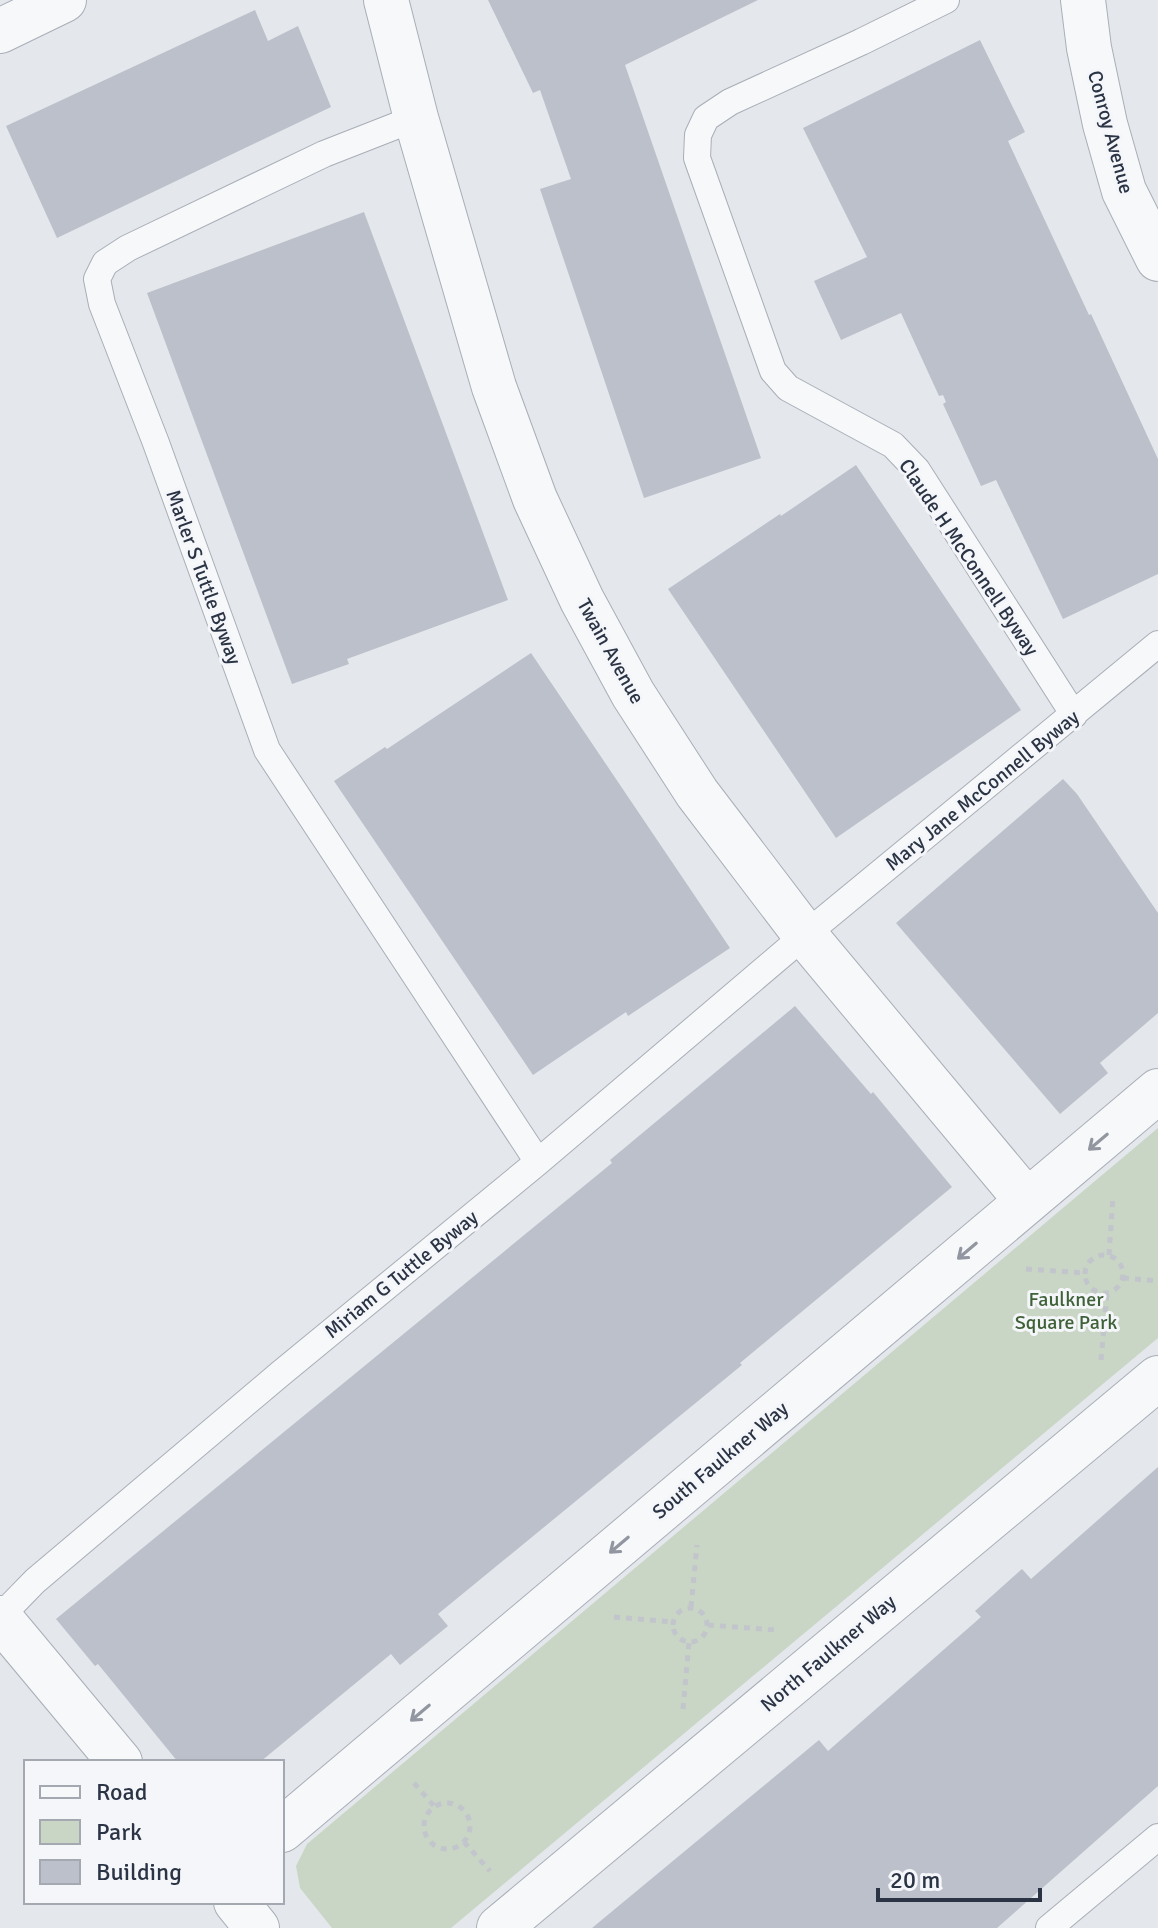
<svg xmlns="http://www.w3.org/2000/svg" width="1158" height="1928" font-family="Signika,sans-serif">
	<rect width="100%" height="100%" fill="#e4e7ec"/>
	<path fill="#c9d6c5" d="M1158,1128V1338L451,1928H332L300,1888L296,1866L307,1844Z"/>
	<path fill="#bbc0ca" d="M488,0H758L625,65L761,458L644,498L540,189L571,179L540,90L533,93Z
		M255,10L268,41L298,26L331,107L57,238L6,126Z
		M980,40L1025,132L1008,141L1089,315L1091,314L1158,459V574L1063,619L996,480L981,486L943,404L946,402L943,395L939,396L901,313L841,340L814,281L867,257L803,128Z
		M364,212L508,600L347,659L349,664L292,684L147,293Z
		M856,465L1021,710L836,838L668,589L780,514L781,516Z
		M531,653L730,948L628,1016L626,1012L533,1075L334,781L385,747L387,749Z
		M1063,779L1077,794L1158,913V1013L1100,1063L1108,1073L1060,1114L896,923Z
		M795,1006L871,1094L873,1092L952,1187L740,1363L742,1365L438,1614L448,1626L400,1665L391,1654L260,1762H178L98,1664L95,1666L56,1619L612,1163L610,1160Z
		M1158,1467V1786L997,1928H592L819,1740L828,1751L981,1617L975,1611L1022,1569L1031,1579Z"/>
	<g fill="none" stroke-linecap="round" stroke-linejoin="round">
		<g stroke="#a9aeb7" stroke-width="28">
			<path id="lane" d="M946,0L861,42L730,102L706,118L698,135L697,158L773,371L788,388L893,445L917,470L1074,715
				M416,118L324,154L128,248L105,263L97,279L102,304L156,443L267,750L538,1162
				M0,1617L35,1581L280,1374L538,1162L805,935L1158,644
				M1049,1928L1158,1837"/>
		</g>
		<g stroke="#a9aeb7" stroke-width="46">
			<path id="street" d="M386,0L416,118L494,387L535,499L582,600L633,694L697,793L805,935L1027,1201
				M1083,0L1089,48L1105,124L1124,191L1158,259
				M0,31L64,0
				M0,1618L120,1762
				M282,1830L1158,1091
				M236,1902L257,1928
				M499,1928L1158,1378"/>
		</g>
		<path stroke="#c2c5cb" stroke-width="5" stroke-dasharray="6 6" stroke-linecap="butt" d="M1085 1274a19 19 0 1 1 38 0a19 19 0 1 1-38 0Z
			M1109,1255L1113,1197
			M1026,1269L1085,1273
			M1123,1278L1158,1281
			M1101,1360L1107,1294
			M691,1607L697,1545
			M673 1625a17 17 0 1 1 34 0a17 17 0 1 1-34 0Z
			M614,1617L673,1622
			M708,1625L776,1630
			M683,1709L689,1642
			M414,1783L434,1806
			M424 1826a23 23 0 1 1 46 0a23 23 0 1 1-46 0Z
			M464,1842L490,1871"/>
		<use href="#lane" stroke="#f7f8fa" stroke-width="26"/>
		<use href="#street" stroke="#f7f8fa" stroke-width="44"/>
	</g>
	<defs><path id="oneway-shaft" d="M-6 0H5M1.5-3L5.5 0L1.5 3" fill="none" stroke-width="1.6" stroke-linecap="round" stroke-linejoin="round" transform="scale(2)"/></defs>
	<g stroke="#9196a0">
		<use href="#oneway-shaft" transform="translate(1098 1142) rotate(140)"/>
		<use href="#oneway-shaft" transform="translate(967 1251) rotate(140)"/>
		<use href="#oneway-shaft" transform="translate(619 1545) rotate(140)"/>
		<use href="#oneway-shaft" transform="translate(420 1713) rotate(140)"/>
	</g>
	<g text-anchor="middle" stroke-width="6" stroke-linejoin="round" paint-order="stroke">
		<g font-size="20" fill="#2b3445" stroke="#f4f6f9">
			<text transform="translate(1111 132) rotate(75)" y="7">Conroy Avenue</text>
			<text transform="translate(969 557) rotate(56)" y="7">Claude H McConnell Byway</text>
			<text transform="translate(204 577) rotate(70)" y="7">Marler S Tuttle Byway</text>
			<text transform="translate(611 651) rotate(61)" y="7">Twain Avenue</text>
			<text transform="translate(982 790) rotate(-39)" y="7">Mary Jane McConnell Byway</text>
			<text transform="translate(401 1274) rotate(-39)" y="7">Miriam G Tuttle Byway</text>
			<text transform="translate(720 1460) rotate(-40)" y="7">South Faulkner Way</text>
			<text transform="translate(828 1653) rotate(-40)" y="7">North Faulkner Way</text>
		</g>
		<g font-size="20" fill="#3f6138" stroke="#f4f6f9">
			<text x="1066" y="1306">Faulkner<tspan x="1066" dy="23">Square Park</tspan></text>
		</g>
	</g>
	<rect x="24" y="1760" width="260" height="144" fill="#f4f6f9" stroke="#a4a8b1" stroke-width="2"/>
	<rect x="40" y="1786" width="40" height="12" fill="#f7f8fa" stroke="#a4a8b1" stroke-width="2"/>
	<text x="96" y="1800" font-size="24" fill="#2b3445">Road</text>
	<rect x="40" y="1820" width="40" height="24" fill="#c9d6c5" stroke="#a4a8b1" stroke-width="2"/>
	<text x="96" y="1840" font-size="24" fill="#2b3445">Park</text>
	<rect x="40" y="1860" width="40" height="24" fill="#bbc0ca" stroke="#a4a8b1" stroke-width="2"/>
	<text x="96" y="1880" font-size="24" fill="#2b3445">Building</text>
	<path d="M878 1888v12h162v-12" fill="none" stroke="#2b3445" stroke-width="4"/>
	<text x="890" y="1888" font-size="24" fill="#2b3445" stroke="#f4f6f9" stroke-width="6" paint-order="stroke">20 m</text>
</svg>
